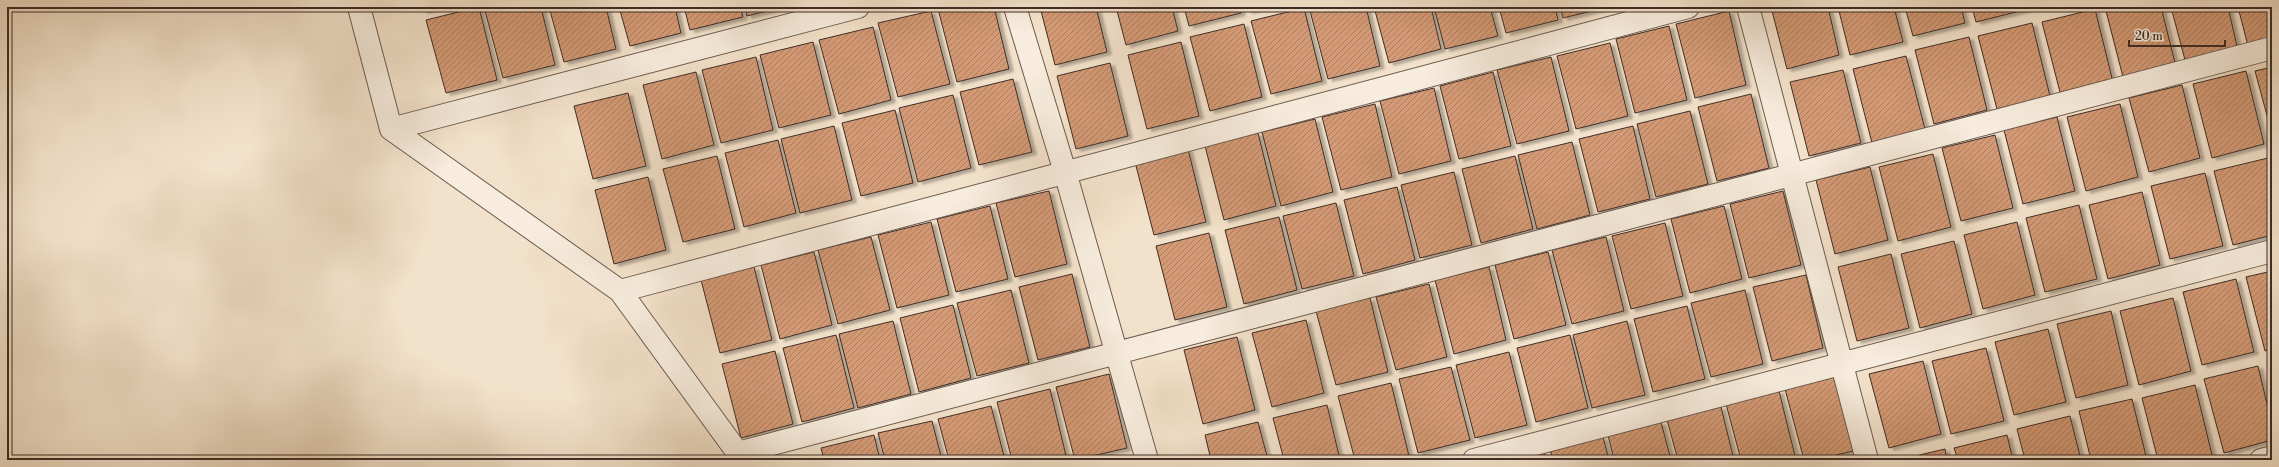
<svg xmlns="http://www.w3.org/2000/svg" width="2279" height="467" font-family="'Libre Bodoni',serif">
	<defs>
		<pattern id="building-hatch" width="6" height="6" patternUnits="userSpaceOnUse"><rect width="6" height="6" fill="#d49a75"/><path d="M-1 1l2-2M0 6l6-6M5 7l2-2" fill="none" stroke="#ad7e60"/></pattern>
		<filter id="shadow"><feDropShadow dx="4.5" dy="2.5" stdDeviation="1" flood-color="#0004"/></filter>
	</defs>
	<rect width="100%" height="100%" fill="#f3e2cb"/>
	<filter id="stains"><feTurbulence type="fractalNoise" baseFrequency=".005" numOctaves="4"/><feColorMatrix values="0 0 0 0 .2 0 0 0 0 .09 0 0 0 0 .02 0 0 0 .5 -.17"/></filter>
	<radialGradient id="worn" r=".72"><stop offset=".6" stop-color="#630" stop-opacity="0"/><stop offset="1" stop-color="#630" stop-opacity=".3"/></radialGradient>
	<path fill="url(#building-hatch)" stroke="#3d2d27" filter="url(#shadow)" d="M422,7H437L423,11Z
		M479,7L497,80L446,93L426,20Z
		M484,7H541L555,65L503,78Z
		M549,7H606L616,49L564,62Z
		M619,7H675L681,33L630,46Z
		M684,7H740L743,17L690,30Z
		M745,7H783L747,16Z
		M945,7H994L1009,69L957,82L938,9Z
		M1040,7H1096L1107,52L1055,65Z
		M1116,7H1172L1178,31L1126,45Z
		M1184,7H1239L1241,13L1189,26Z
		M1247,7H1265L1248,11Z
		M1309,7H1366L1380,66L1328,79Z
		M1374,7H1431L1441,49L1389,63Z
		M1434,7H1490L1498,36L1445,49Z
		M1499,7H1555L1558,20L1506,33Z
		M1560,7H1608L1563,18Z
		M1771,7H1828L1839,55L1787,69Z
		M1838,7H1894L1903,42L1850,55Z
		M1905,7H1961L1965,23L1913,36Z
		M1972,7H2028V9L1976,22Z
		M2105,7H2161L2175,63L2123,77Z
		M2171,7H2228L2237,46L2185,60Z
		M2238,7H2272V40L2248,46Z
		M1304,8L1322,81L1271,94L1251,21Z
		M2095,9L2113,82L2061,96L2042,22Z
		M931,11L950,84L898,97L878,23Z
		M1729,11L1746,85L1695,98L1676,24Z
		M2032,23L2050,96L1997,109L1978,36Z
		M1244,24L1262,97L1210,111L1190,37Z
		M1669,26L1687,100L1635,113L1616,39Z
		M873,27L891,100L839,114L819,40Z
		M1969,37L1987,110L1934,124L1915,50Z
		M813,42L831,115L779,128L760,55Z
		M1181,42L1199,116L1147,129L1128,55Z
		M1610,43L1628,116L1576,129L1557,56Z
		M1906,56L1925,129L1872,143L1853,69Z
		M756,57L773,130L721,143L702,70Z
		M1551,57L1569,131L1517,144L1497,70Z
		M1110,63L1128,136L1076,149L1057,76Z
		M2272,67V134L2255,71Z
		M1843,70L1861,143L1809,156L1790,82Z
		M2246,71L2264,144L2212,158L2193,84Z
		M696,72L714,145L662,159L643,85Z
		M1493,72L1511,146L1459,159L1440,86Z
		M1013,79L1032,152L979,165L960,92Z
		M2182,85L2200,158L2149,172L2129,98Z
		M1434,88L1451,161L1399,174L1380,101Z
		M628,93L646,166L593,179L574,106Z
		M1751,94L1769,168L1717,181L1698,107Z
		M953,95L971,168L918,182L899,108Z
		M1375,104L1392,177L1341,190L1322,117Z
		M2120,104L2138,177L2086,191L2067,117Z
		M895,110L913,183L861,196L842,123Z
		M1690,111L1708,184L1656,197L1637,124Z
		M2057,117L2075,191L2023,204L2004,130Z
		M1315,119L1333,192L1281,206L1262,132Z
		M834,126L852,200L800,213L781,139Z
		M1633,126L1650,199L1598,212L1579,139Z
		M1258,133L1276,206L1224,220L1205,146Z
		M1995,135L2013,208L1961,221L1942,148Z
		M778,140L796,213L744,227L725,153Z
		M1572,142L1590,215L1537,229L1518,155Z
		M1188,149L1206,222L1154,235L1135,162Z
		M1933,154L1951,227L1898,241L1879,167Z
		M717,156L735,229L683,242L663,169Z
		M1515,156L1533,229L1481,243L1462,169Z
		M2268,158L2272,176V235L2233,245L2214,171Z
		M1870,167L1888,240L1835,254L1816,180Z
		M1454,172L1472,245L1420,258L1401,185Z
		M2205,173L2223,246L2170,259L2151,186Z
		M648,177L666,250L614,264L595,190Z
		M1397,187L1415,260L1363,274L1344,200Z
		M1049,191L1067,264L1015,277L996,203Z
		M1783,191L1801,265L1749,278L1730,204Z
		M2142,192L2160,265L2108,279L2089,205Z
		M1336,203L1354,276L1302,289L1283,216Z
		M2079,205L2097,279L2045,292L2026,218Z
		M990,206L1008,279L956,292L937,219Z
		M1724,206L1742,279L1690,293L1671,219Z
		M1279,217L1297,290L1244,304L1225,230Z
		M931,222L949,295L897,308L878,235Z
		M2017,222L2035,295L1983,309L1964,235Z
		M1665,223L1683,296L1631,309L1612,236Z
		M1209,233L1227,307L1175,320L1156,246Z
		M871,237L890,310L838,324L818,250Z
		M1606,237L1624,311L1572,324L1552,250Z
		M1954,241L1972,314L1920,328L1901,254Z
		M814,252L832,325L780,339L761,265Z
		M1548,252L1566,325L1514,339L1495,265Z
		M1891,254L1909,328L1857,341L1838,267Z
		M754,267L772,340L720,353L701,280Z
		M1489,267L1506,340L1454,354L1435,280Z
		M2272,271V349L2265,351L2246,277Z
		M1072,274L1090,347L1038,360L1019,287Z
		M1806,275L1823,348L1772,361L1753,287Z
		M2236,279L2254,352L2202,365L2183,292Z
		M1429,284L1447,357L1396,370L1376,297Z
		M1011,290L1029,363L977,376L957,303Z
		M1745,290L1763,364L1711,377L1691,303Z
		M1370,298L1388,372L1336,385L1316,311Z
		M2173,298L2191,371L2139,385L2120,311Z
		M953,305L971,378L919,392L900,318Z
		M1687,306L1705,379L1653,392L1634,319Z
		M2111,311L2128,385L2076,398L2057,324Z
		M1306,320L1324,393L1272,407L1252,333Z
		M893,321L911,394L858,408L839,334Z
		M1627,321L1645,395L1592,408L1573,335Z
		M2048,329L2066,402L2014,415L1995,342Z
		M836,335L854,408L802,422L783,348Z
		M1570,335L1588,408L1536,422L1517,348Z
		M1237,337L1255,410L1203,424L1184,350Z
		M1986,348L2004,421L1951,434L1932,361Z
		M775,351L793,424L741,438L722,364Z
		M1509,352L1527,425L1475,438L1456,365Z
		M1923,361L1941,434L1889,448L1869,374Z
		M2272,364V383L2267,365Z
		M2258,366L2272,425V440L2224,453L2204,379Z
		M1451,367L1470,440L1418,453L1399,379Z
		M1109,374L1127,448L1075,460L1056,387Z
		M1839,376L1857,450L1816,460H1804L1785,389Z
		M1391,383L1409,456L1393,460H1355L1338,396Z
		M2195,385L2213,459L2158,460L2142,398Z
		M1050,389L1067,460H1012L997,402Z
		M1779,391L1796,460H1741L1726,404Z
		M2132,399L2147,460H2091L2079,411Z
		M1327,405L1340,460H1284L1273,418Z
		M991,406L1005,460H949L938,419Z
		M1721,407L1734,460H1678L1667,420Z
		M2070,416L2081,460H2025L2017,429Z
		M932,421L942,460H885L878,433Z
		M1258,422L1268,460H1211L1205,435Z
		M1661,422L1671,460H1614L1608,435Z
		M874,435L880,460H824L821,448Z
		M2007,435L2013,460H1958L1954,448Z
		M1603,437L1609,460H1553L1550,450Z
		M1945,449L1947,460H1898Z
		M1544,452L1546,460H1512Z"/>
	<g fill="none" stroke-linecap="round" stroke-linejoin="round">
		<g stroke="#6a5a50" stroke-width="24">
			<path id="minor" d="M359,7L391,129L620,291L743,460
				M1015,7L1065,172L1147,460
				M1748,7L1867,460
				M391,129L858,7
				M620,291L1688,7
				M738,453L2272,48
				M1474,460L2272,251
				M2261,460L2272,457"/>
		</g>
		<use href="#minor" stroke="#f7ecdd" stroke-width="22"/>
	</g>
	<rect width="2279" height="467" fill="none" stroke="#f3e2cb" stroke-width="24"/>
	<rect x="8" y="8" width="2263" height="451" fill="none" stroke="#3d2d27" stroke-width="2"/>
	<rect x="12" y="12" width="2255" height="443" fill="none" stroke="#3d2d27"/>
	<path d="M2129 40v6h96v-6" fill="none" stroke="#3d2d27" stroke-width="2"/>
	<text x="2135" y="40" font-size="12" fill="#3d2d27" stroke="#f7ecdd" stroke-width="3" paint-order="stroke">20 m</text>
	<rect width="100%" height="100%" filter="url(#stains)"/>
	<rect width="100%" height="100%" fill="url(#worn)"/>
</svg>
